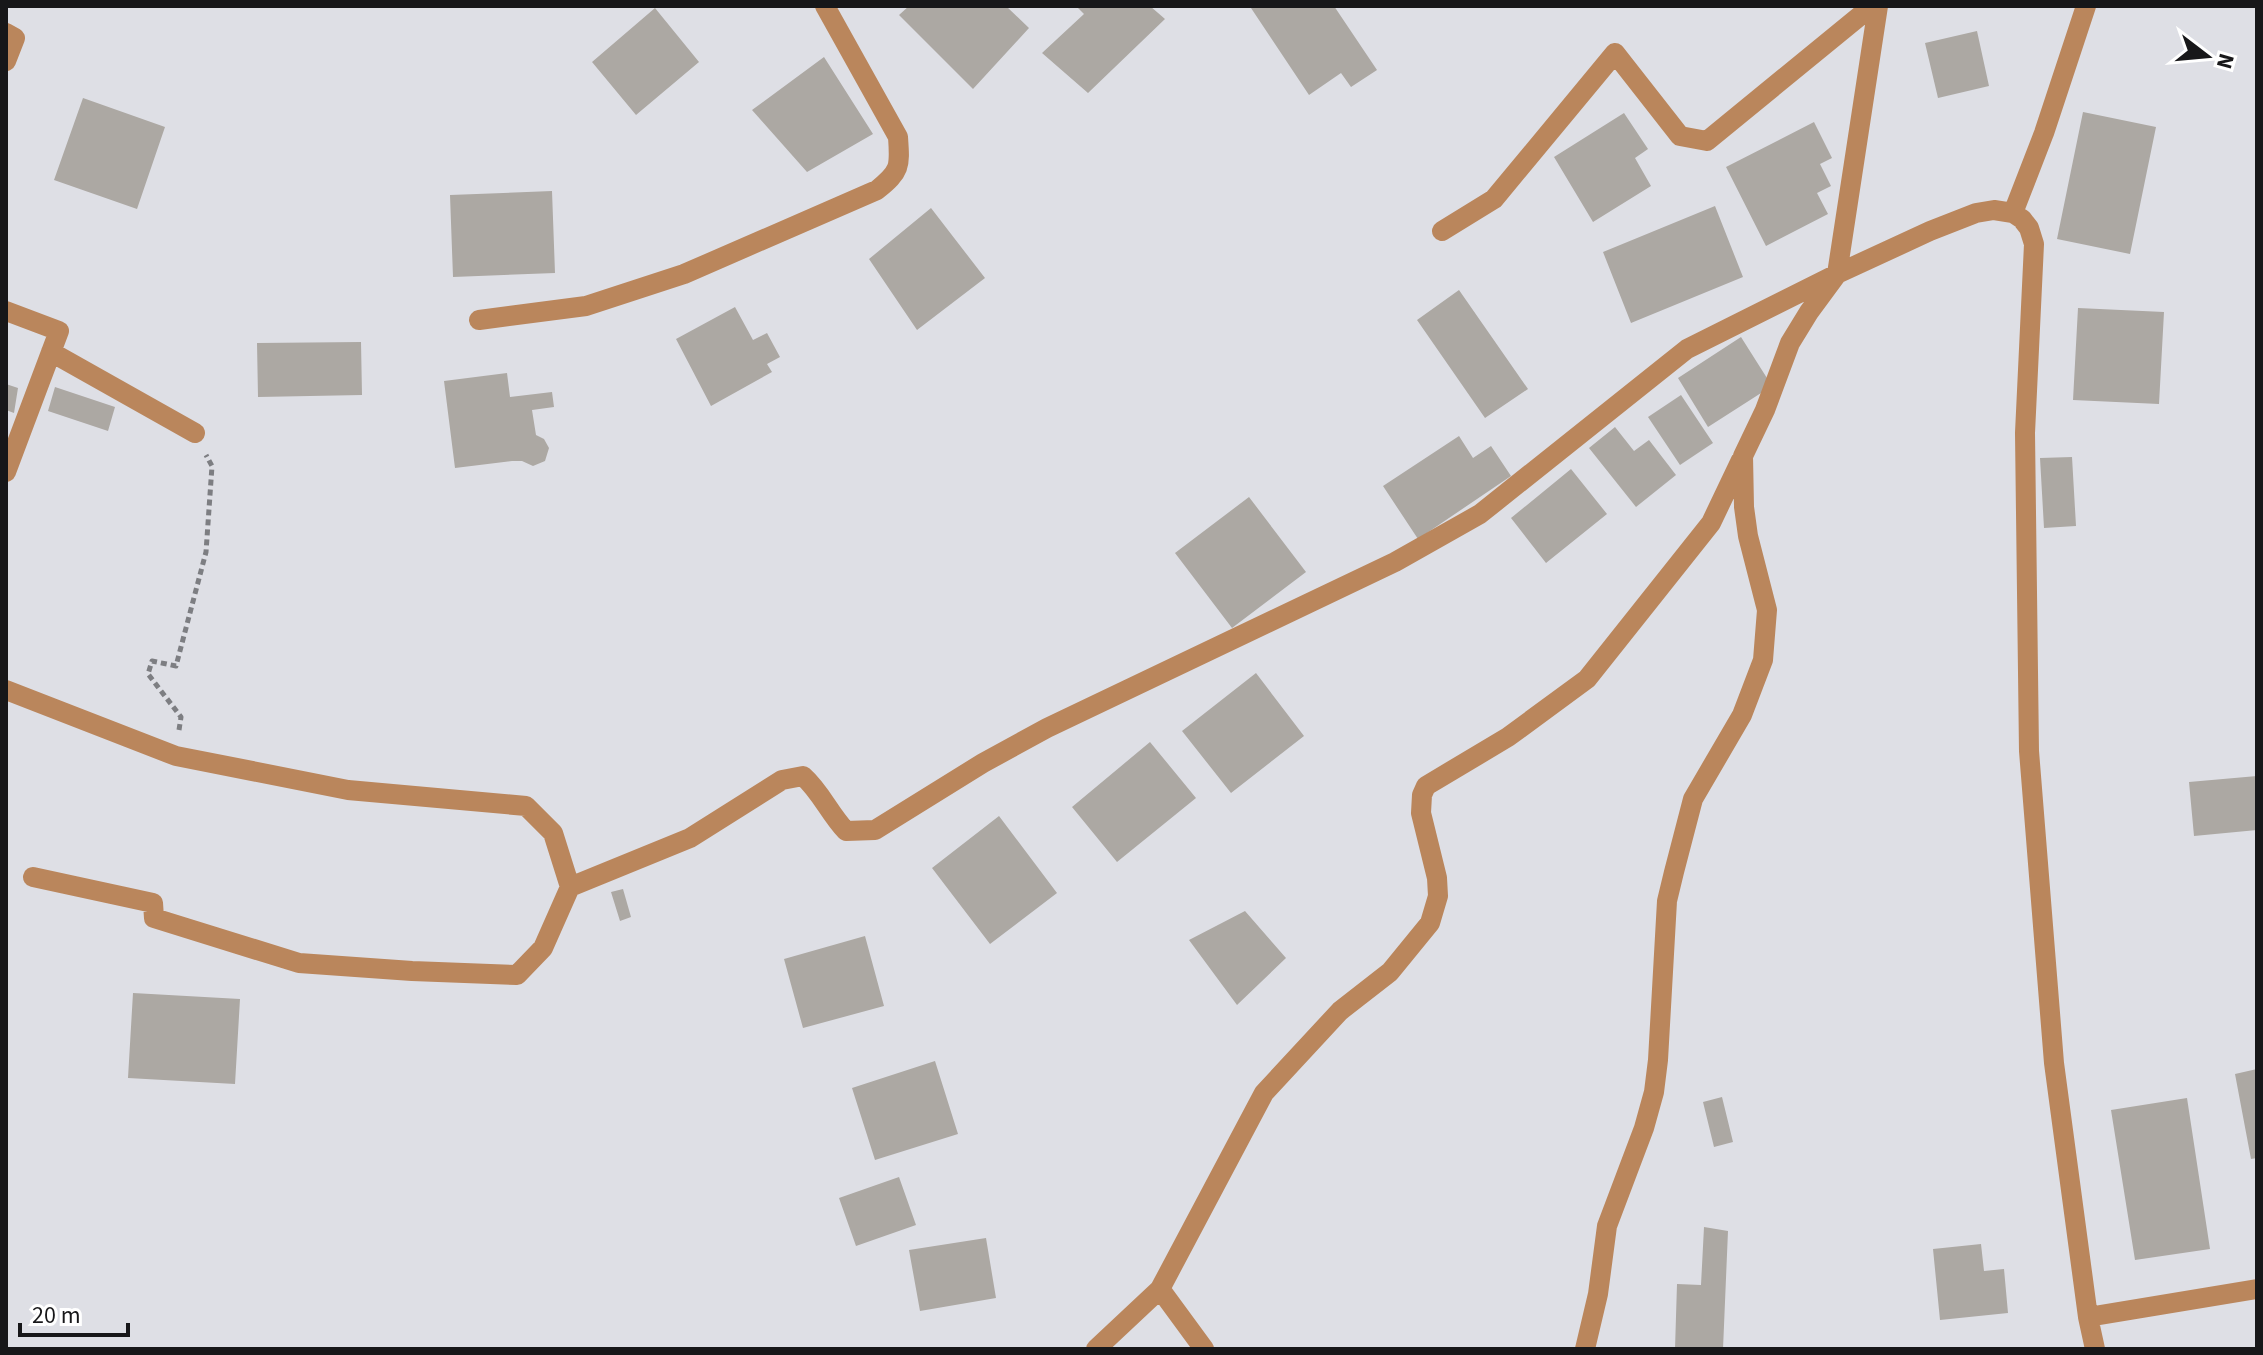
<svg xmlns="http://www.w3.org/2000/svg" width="2263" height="1355" font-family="'Source Sans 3',sans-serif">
	<rect width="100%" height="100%" fill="#dedfe5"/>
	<path fill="#aca8a3" d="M909,6H1006L1029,28L973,89L899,15Z
		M1076,6H1150L1165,19L1088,93L1042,53L1084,14Z
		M1255,6H1334L1377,70L1351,87L1341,73L1309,95L1251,8Z
		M655,8L699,62L636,115L592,62Z
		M1977,31L1989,86L1938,98L1925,43Z
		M824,57L873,134L807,172L752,110Z
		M83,98L165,127L137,209L54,180Z
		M2083,112L2156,127L2130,254L2057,239Z
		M1624,113L1648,149L1635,158L1651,186L1593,222L1554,157Z
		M1814,122L1832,158L1820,164L1831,186L1817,193L1828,214L1766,246L1726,167Z
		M552,191L555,273L453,277L450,195Z
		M1715,206L1743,277L1631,323L1603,252Z
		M931,208L985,278L917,330L869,259Z
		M1459,290L1528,389L1485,418L1417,320Z
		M735,307L753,340L767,333L780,357L767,364L772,372L711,406L676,339Z
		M2078,308L2164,312L2159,404L2073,400Z
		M1741,337L1772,386L1708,427L1678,378Z
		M361,342L362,395L258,397L257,343Z
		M507,373L510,397L552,392L554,407L532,410L536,435L544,439L549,448L545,461L533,466L522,461H512L455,468L444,381Z
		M6,384L18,388L14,413L6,410Z
		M55,387L115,407L108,431L48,411Z
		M1681,395L1713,443L1680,465L1648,417Z
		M1615,427L1634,451L1649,440L1676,475L1636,507L1589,448Z
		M1459,436L1473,458L1491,446L1511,476L1418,539L1383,486Z
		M2072,457L2076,526L2044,528L2040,458Z
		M1571,469L1607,514L1546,563L1511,518Z
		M1249,497L1306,572L1232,628L1175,553Z
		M1256,673L1304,736L1231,793L1182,731Z
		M1150,742L1196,798L1117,862L1072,807Z
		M2257,776V830L2194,836L2189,782Z
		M999,816L1057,893L990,944L932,868Z
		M623,889L631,917L620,921L611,892Z
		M1245,911L1286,958L1237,1005L1189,940Z
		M865,936L884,1006L803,1028L784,959Z
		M133,993L240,999L235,1084L128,1078Z
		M935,1061L958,1134L875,1160L852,1088Z
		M2257,1069V1158L2251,1159L2235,1074Z
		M1722,1097L1733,1142L1714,1147L1703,1102Z
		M2187,1098L2210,1249L2135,1260L2111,1110Z
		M899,1177L916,1225L856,1246L839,1198Z
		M1704,1227L1728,1231L1723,1349H1675L1677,1284L1701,1285Z
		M986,1238L996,1298L920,1311L909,1250Z
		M1981,1244L1984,1271L2004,1269L2008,1313L1940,1320L1933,1249Z"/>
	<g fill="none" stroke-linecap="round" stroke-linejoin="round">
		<path stroke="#7d7e82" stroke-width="5" stroke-dasharray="6 4" stroke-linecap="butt" d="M179,730L181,717L148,674L152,661L176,666L206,552L212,466L206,455"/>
		<path stroke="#ba865c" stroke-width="20" d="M6,33L15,38L6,61
			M2013,213L2044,133L2086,6
			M1442,231L1494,199L1615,53L1680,136L1707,141L1872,6
			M6,311L59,331L6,472
			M479,320L586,306L684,274L877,190C901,171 900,166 898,137L825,6
			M51,352L195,433
			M6,690L176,756L348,790L526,806L553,833L570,887L690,838L782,780L803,776C821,792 829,813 846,831L875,830L983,763L1047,728L1395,562L1480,514L1687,349L1837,274L1930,231L1976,213L1994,210L2013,213L2022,219L2029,228L2034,244L2025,433L2029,751L2054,1063L2088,1317L2095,1349
			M33,877L153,903L154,918L299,963L412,971L517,975L543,948L570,887
			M1160,1289L1204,1349
			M2088,1317L2257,1289
			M1096,1349L1160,1289L1264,1093L1340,1011L1390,972L1430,923L1438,896L1437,878L1421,813L1422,795L1426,786L1508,737L1587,679L1711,523L1741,460
			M1585,1349L1598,1294L1607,1226L1644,1128L1654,1092L1658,1060L1667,901L1674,872L1693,799L1742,715L1763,660L1767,610L1748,536L1744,507L1743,456L1765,410L1790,343L1809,312L1837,274L1878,6"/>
	</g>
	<rect width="2263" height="1355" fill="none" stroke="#171719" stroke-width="16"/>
	<g transform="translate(2207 56) rotate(106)" stroke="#ffffff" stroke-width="6" paint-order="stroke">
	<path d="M0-6L14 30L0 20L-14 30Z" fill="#171719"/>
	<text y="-12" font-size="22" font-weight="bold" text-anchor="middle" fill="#171719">N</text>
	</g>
	<path d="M20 1323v12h108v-12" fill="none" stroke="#171719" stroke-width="4"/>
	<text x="32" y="1323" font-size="24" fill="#171719" stroke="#ffffff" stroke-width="6" paint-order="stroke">20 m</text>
</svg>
